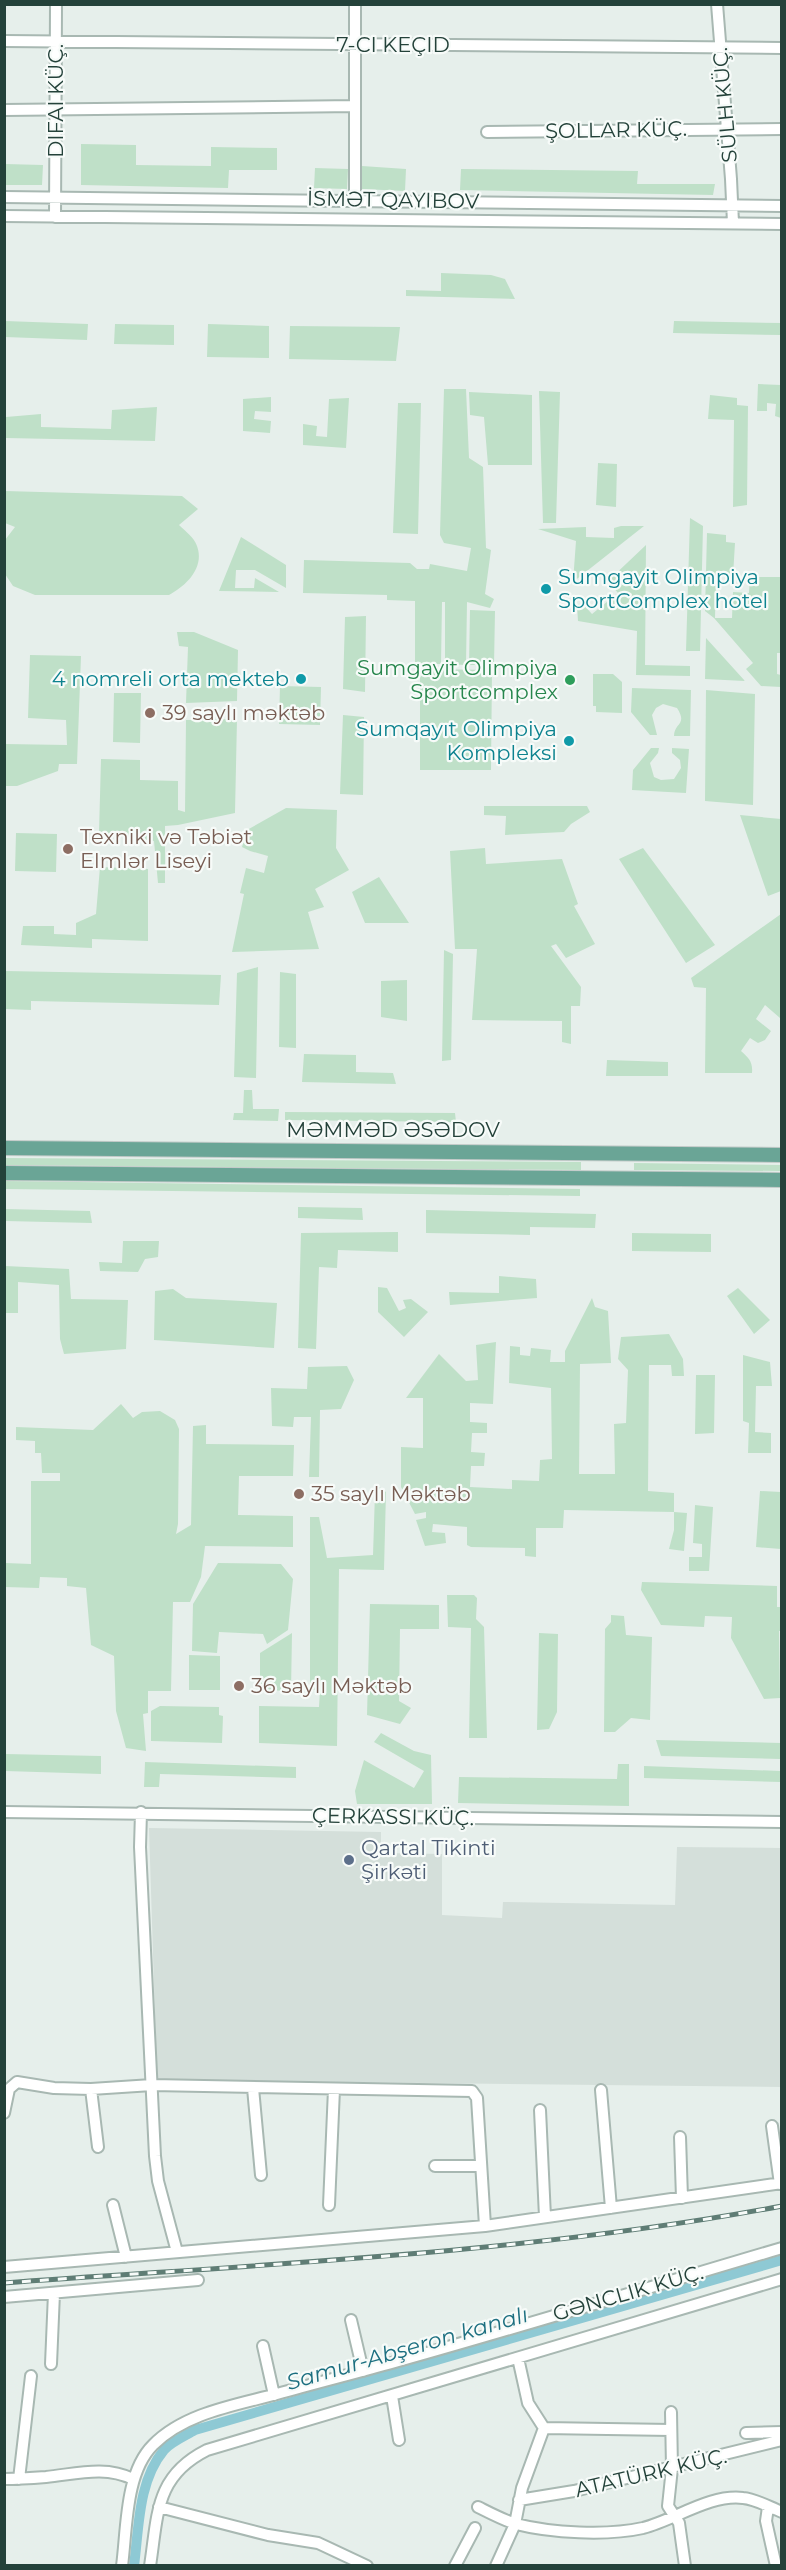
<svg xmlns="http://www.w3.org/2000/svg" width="786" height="2570" font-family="Montserrat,sans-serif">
	<rect width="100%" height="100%" fill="#e6efeb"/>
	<path fill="#d4dfda" d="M149,1828L381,1832V1853L442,1854V1915L502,1918L503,1902L675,1905L677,1847L781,1848V2087L157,2080Z"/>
	<path fill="#bfe0c8" d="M81,144L136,145V165L211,166V147L277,148V170H229L228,188L81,185Z
		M5,164L43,165L42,185H5Z
		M362,166L406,169L405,191L362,189Z
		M315,168L348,169L347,189L314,188Z
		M461,169L638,171L637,184H715L713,195L460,190Z
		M441,273L491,275L505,279L515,299L406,296V290L441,291Z
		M5,321L88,324L87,340L5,337Z
		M674,321L781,323V335L673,333Z
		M115,324L174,325V345L114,344Z
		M208,324L269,326V358L207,357Z
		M290,326L400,327L396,361L289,359Z
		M758,384L781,385V418L775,416L776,404L767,403V411H757Z
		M444,389H466L469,458L483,467L486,548L491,550L485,594L494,599L490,608L467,602L466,665L445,664V602H442L441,664H415V601L387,600V595L303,593L304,560L410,563L417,569H429L430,564L467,571L471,548L444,543L440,535Z
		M539,391L560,392L556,523H543Z
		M469,392L532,395V465H488L484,417L470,415Z
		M710,395L737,398V405L748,406L747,505L733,507L734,420L708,419Z
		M271,397V412L255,411L254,419L271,421L270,433L243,431V399Z
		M349,398L346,448L303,445V424L317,426L316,436L327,437L329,399Z
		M398,403H421L418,534L393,533Z
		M157,407L155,441L6,438V417L41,414V427L111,429L112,410Z
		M598,463L617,464L616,507L596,505Z
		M5,491L182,496L198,509L179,525C185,531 194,537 197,546C205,568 186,586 169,595H35L13,586L5,574V540L15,527L5,523Z
		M690,518L703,526L700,651H686Z
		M621,526H644L573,582L576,541L538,529L586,527V537L614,538V528Z
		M707,533L726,535V542L735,543L733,576H716L715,618H732L733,592L749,593L750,577H781L782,653H777V674L781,675V687L761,686L746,669L753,663L714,618L705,611Z
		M241,537L286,565V588L255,570H236L235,588H254L255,578L279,592L219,591Z
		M646,545L645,665L690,666V676L636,675L637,631L578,621L577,605L582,603L592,614L618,593L608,581Z
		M470,610L495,611L494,665H469Z
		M366,616L365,692L343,689L345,617Z
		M177,632H194L238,650L237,701L186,703L188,647L179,646Z
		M706,638L745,681L705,679Z
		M30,655L81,656L77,764H59L58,771L17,786H5V744L67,745L66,720L28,718Z
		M420,669L492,670L491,770H420Z
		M593,674H613L622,682V713L596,712V706H593Z
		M280,686L321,687L320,725L279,724Z
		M632,688L691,690L690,736H674C674,723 688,725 677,708L663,704L656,708L652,715L657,735H650L631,712Z
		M706,690L755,694L753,805L705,801Z
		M114,693H141L140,743L113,742Z
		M343,715L364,717L363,795L340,794Z
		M237,719L235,813L178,825L165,826V883H158L154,841L99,833L101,759L140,760V780L178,781V810L185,812L186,720Z
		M651,748H659L658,753L650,763L654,777L661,780L674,779L681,768L680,760L672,753V748L689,749L686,793L632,790L633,770Z
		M484,806H587L590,812L571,824L564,832L505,835L506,816L484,815Z
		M286,808L337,810L336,848L349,870L315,889L324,907L308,912L319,949L232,952L244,894L240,893L246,868L264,873L268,856L250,851L242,847L247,830Z
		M740,815L781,819V891L768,896Z
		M16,833L57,834L56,872L15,871Z
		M485,848L486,864L562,859L578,904L574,906L595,944L566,958L556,944L551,946L581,987L580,1006H571V1044L562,1042V1021L472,1020L477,949H455L450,851Z
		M643,848L715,945L686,963L619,859Z
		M100,867L148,869V941L92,939V948L21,945L23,926H54V934L76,935V923L96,914Z
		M379,877L409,923H365L352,892Z
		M781,914V1016L780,1018L765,1005L756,1019L771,1031L765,1040L758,1043L750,1038L741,1051C749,1058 753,1062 752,1073H705L706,988L694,987L691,978Z
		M444,950L453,954L451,1060L442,1061Z
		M258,967L256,1078L234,1077L237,973Z
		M5,971L221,975L219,1005L31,1001V1010L5,1009Z
		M280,972L296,974V1048L279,1047Z
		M407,980V1021L381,1017V981Z
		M304,1054L356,1055V1072L393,1073L396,1084L302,1082Z
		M607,1060L668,1062V1076H606Z
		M244,1090H252L253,1109H279L278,1121L233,1120L234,1113H243Z
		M285,1112L455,1113L456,1122L285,1120Z
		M5,1158L581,1162V1170L5,1165Z
		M634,1163L781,1165V1171L634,1170Z
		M5,1181L580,1189V1196L5,1189Z
		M298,1207L362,1208L363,1220L298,1218Z
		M5,1209L90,1211L92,1223L5,1221Z
		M426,1210L596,1214L595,1228L530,1227V1235L426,1233Z
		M398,1232V1252L338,1250L337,1268L319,1267L316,1349L298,1348L301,1233Z
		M632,1233L711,1234V1252L632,1251Z
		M123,1241H159L158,1257L145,1259L138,1272L100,1271L99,1262L122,1263Z
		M5,1266L69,1269L71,1299L128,1300L126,1349L64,1354L60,1339L59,1285L18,1282V1313H5Z
		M499,1276L536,1279L537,1298L450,1305L449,1292L499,1293Z
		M378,1287L387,1288L399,1311L406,1308L403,1300L411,1299L428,1312L404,1337L378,1312Z
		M738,1288L770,1320L754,1334L727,1296Z
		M173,1289L186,1298L277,1303L274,1348L154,1340L155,1291Z
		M592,1298L595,1307L608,1311L611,1363L580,1364L579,1474H615L614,1424L626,1423L628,1370L618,1359L621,1337L669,1334L683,1359L684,1376H672L671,1365H649L648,1491L674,1493V1512L687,1513L684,1551L669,1549L674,1530V1512L564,1510L563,1528H536V1557L525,1556V1548L471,1547L467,1545V1527L433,1524L432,1532L445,1533L446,1543L425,1546L416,1520L426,1518V1512L415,1514L401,1487V1447L423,1448V1398H406L439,1354L466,1381L478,1380L476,1345L496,1342L493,1404L470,1403V1422L487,1423V1433H472L471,1452L485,1453L484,1466H471L470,1487L512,1489V1480L539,1481L540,1460L552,1459L551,1388L509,1383L510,1346L520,1347V1355L530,1356L531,1348L551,1350L550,1362H565V1351Z
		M743,1355L770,1362L772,1386H756L755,1432L771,1433V1453H748L749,1423L743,1421Z
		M347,1366L354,1380L341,1409L320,1410L319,1477H309L311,1417H294L293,1427L272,1426L271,1388L307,1389L308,1367Z
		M696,1375H715L714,1433L695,1434Z
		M121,1404L133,1418L142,1412L160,1411L175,1420L179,1429L178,1524L176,1534L191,1525L193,1426L206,1425V1444L294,1445L293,1476H239L238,1515L293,1516V1547L205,1546L201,1577L190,1602H173L171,1691H148V1713L143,1714L146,1751L126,1748L116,1711L114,1656L91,1645L86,1588L67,1586V1578L40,1577L39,1588L5,1587V1563L31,1564V1481H60V1473H42L41,1453H35V1441L16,1440V1427L93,1430Z
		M378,1486L386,1492L384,1570L339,1569L337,1746L259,1743V1706L319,1707L320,1690H310V1517H319L327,1558L373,1555L375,1493Z
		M760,1491L781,1492V1549L756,1547Z
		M695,1505L713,1507L709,1571H689V1557H702V1544L693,1543Z
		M218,1563L281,1564L293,1579L288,1630L267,1644L263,1634L219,1632L217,1653L192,1651L193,1604Z
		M642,1582L777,1586V1607H782L781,1631H779L780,1698L764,1699L731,1638L732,1617L705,1616L704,1627L661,1625L641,1590Z
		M447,1595H474L477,1598L476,1619L484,1627L487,1738H469L471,1628L448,1627Z
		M370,1604L439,1605V1629H400L399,1701L411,1708L400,1724L367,1715Z
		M611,1615L624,1616L626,1635L652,1637L650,1720L631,1718L615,1732H604L605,1629L611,1622Z
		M292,1633L291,1691L260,1690V1653Z
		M539,1633L558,1634L557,1712L549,1729L537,1730Z
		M189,1655L220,1656V1690H189Z
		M160,1706L219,1707V1715L223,1716L222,1743L151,1741V1711Z
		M381,1733L414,1751L431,1755L432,1804H357L355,1791L364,1760L414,1788L424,1771L374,1742Z
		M656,1740L781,1743L780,1759L661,1756Z
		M5,1754L101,1756V1774L5,1771Z
		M145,1762L296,1767V1778L160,1774L159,1787H144Z
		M618,1764H629V1806L458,1803L459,1777L617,1779Z
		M644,1766L781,1771V1782L644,1778Z"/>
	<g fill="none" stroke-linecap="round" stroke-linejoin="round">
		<path stroke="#8ec9d4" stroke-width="10" d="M134,2566C139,2528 138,2481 164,2450C171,2442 185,2436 195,2430L782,2260"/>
		<g stroke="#a8b8b2" stroke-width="14">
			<path id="minor" d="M717,4L731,179L733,223
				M4,41L782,48
				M4,110L355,106
				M487,132L782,129
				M4,197L782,206
				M355,199V4
				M4,216L782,224
				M55,217L56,4
				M4,1812L782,1822
				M141,1812L140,1847L155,2156L158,2181L177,2252
				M253,2088L261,2175
				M91,2089L98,2147
				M601,2090L611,2208
				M540,2110L545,2217
				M4,2113L9,2089L17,2082L54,2088L91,2089L152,2085L472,2091L477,2098L485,2226
				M772,2126L780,2184
				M680,2137L682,2198
				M435,2166H480
				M113,2205L126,2257
				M329,2205L334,2089
				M4,2267L485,2226L782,2183
				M4,2297L198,2280
				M351,2320L363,2371
				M263,2346L274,2395
				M51,2364L54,2293
				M392,2396L399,2440
				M671,2412L672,2468L668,2506L679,2523L685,2566
				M544,2428L671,2430
				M746,2433L782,2432
				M4,2479C18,2479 33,2478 46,2477C76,2474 105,2465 133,2479
				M19,2479L31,2376
				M519,2500L574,2491L782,2440
				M159,2507L268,2535L318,2543L367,2566
				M478,2507C490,2513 503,2520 516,2524C551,2533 607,2536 643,2528C675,2520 709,2494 743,2498C756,2499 769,2507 782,2512
				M768,2507L766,2521L776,2566
				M122,2566C127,2528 125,2473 153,2445C184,2413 236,2405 277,2394C316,2383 356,2373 395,2362C524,2326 653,2286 782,2248
				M150,2566C158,2514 155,2476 207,2450L782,2279
				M455,2566L475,2528
				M496,2566L515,2524L522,2488L544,2428L528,2403L518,2358"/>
		</g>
		<g stroke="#c2cac8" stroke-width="16">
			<path id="major" d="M4,1148L782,1155
				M4,1173L782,1180"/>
		</g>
		<use href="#minor" stroke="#fff" stroke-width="10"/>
		<use href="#major" stroke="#6aa596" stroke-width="14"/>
		<g stroke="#5f7d75" stroke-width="5">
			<path id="rail" d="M4,2283C263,2264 526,2254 782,2206"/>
		</g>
		<use href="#rail" stroke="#f7fbf9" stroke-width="3" stroke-dasharray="9" stroke-linecap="butt"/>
	</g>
	<g fill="#0f9aa8" stroke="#f7fbf9" stroke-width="2">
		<circle cx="546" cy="589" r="6"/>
		<circle cx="301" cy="679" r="6"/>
		<circle cx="569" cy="741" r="6"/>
	</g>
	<circle fill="#2e9e5b" stroke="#f7fbf9" stroke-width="2" cx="570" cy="680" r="6"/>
	<g fill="#8d6e63" stroke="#f7fbf9" stroke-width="2">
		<circle cx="150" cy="713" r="6"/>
		<circle cx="68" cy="849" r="6"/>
		<circle cx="299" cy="1494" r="6"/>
		<circle cx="239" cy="1686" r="6"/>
	</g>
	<circle fill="#5c6f8a" stroke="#f7fbf9" stroke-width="2" cx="349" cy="1860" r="6"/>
	<g text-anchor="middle" stroke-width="4.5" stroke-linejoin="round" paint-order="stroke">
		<g font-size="21" fill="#24423a" stroke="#f7fbf9">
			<text x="393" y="52">7-CI KEÇID</text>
			<text transform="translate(56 101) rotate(-90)" y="7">DIFAI KÜÇ.</text>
			<text transform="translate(725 105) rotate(-95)" y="7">SÜLH KÜÇ.</text>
			<text transform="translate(616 130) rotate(-1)" y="7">ŞOLLAR KÜÇ.</text>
			<text transform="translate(393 200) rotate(1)" y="7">İSMƏT QAYIBOV</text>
			<text x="393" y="1137">MƏMMƏD ƏSƏDOV</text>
			<text transform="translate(393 1817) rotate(1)" y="7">ÇERKASSI KÜÇ.</text>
			<text transform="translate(628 2293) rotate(-16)" y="7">GƏNCLIK KÜÇ.</text>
			<text transform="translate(651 2473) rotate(-13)" y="7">ATATÜRK KÜÇ.</text>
		</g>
		<g font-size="21" fill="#0d838f" stroke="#f7fbf9" text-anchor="end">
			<text x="558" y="584" text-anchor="start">Sumgayit Olimpiya<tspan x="558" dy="24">SportComplex hotel</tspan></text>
			<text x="289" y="686">4 nomreli orta mekteb</text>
			<text x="557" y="736">Sumqayıt Olimpiya<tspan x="557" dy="24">Kompleksi</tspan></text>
		</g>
		<g font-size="21" fill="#27864d" stroke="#f7fbf9" text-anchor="end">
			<text x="558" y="675">Sumgayit Olimpiya<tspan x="558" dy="24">Sportcomplex</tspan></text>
		</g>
		<g font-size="21" fill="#785e54" stroke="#f7fbf9" text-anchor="start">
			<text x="162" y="720">39 saylı məktəb</text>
			<text x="80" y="844">Texniki və Təbiət<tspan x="80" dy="24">Elmlər Liseyi</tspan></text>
			<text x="311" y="1501">35 saylı Məktəb</text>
			<text x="251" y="1693">36 saylı Məktəb</text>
		</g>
		<g font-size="21" fill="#4e5e75" stroke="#f7fbf9" text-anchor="start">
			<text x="361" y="1855">Qartal Tikinti<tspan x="361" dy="24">Şirkәti</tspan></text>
		</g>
		<g font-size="22" font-style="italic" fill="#1c6f80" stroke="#f7fbf9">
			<text transform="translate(407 2348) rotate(-16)" y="8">Samur-Abşeron kanalı</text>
		</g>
	</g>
	<rect width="786" height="2570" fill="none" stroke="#24423a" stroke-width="12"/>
</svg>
